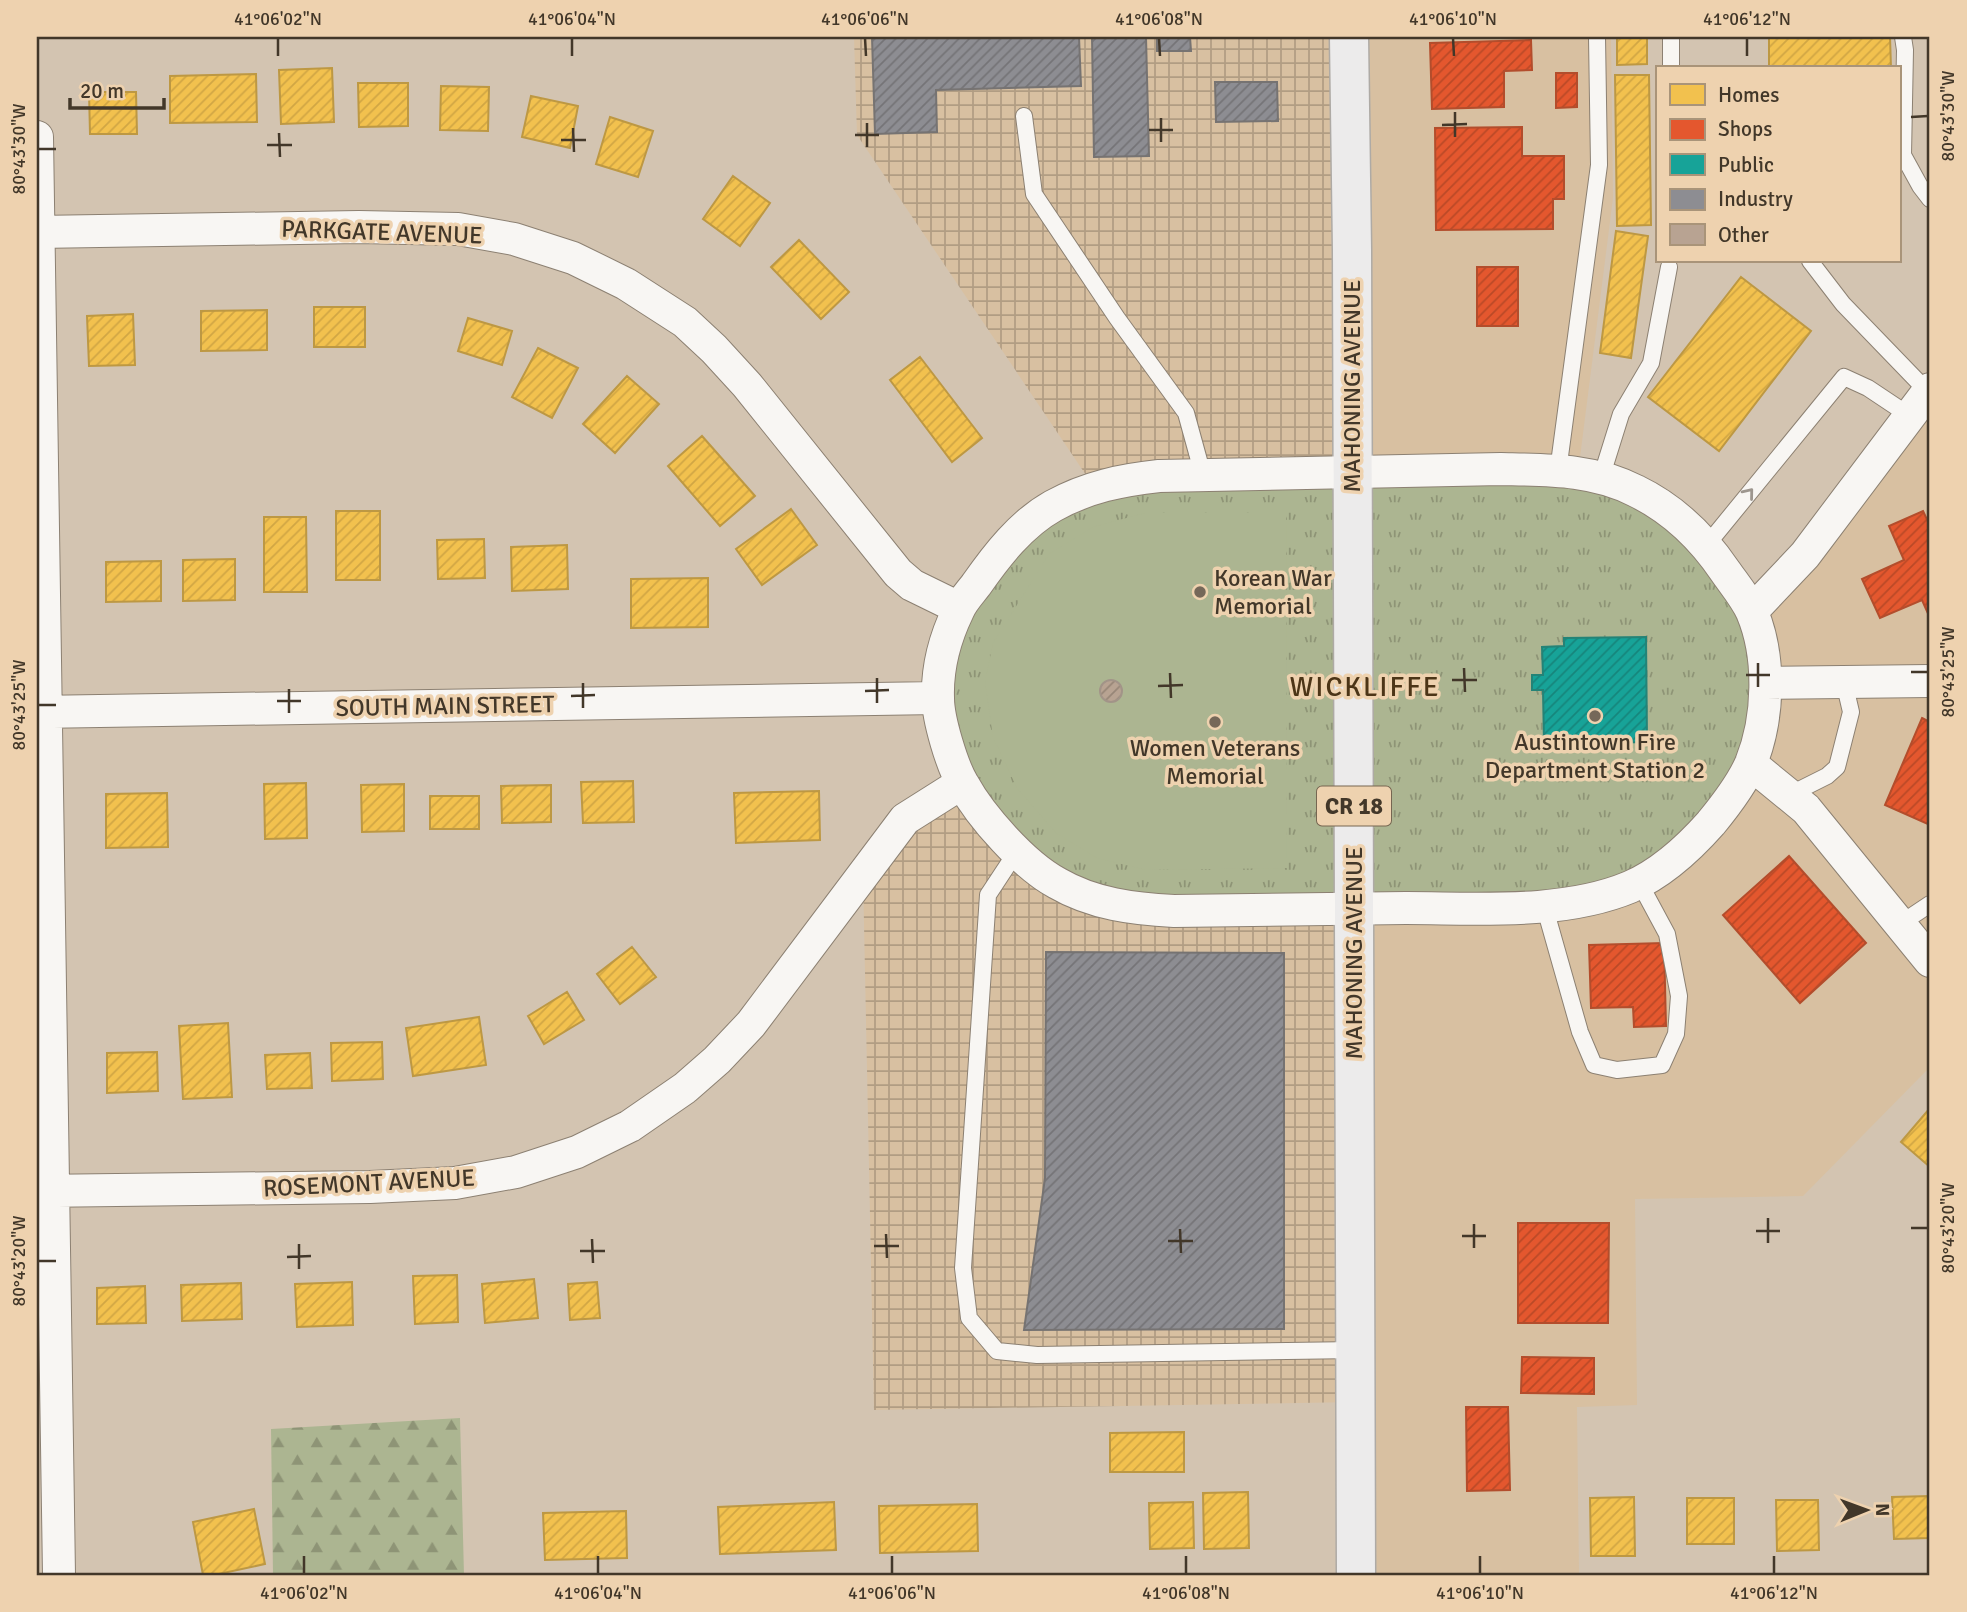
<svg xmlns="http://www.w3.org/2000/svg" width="1967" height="1612" font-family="Signika,sans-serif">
	<defs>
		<pattern id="industrial-grid" width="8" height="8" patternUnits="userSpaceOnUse" patternTransform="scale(1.75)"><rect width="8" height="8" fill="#d8c0a1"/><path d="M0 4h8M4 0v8" fill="none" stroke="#b19d83"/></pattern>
		<pattern id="grass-tufts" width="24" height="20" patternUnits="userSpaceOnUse" patternTransform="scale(1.75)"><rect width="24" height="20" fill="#acb591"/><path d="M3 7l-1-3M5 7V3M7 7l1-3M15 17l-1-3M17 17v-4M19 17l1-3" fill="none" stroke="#8e9476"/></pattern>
		<pattern id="forest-firs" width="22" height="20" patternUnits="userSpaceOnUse" patternTransform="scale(1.75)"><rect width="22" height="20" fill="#acb591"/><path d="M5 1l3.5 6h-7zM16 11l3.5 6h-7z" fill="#8e9476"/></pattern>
		<pattern id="homes-hatch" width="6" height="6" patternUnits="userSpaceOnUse" patternTransform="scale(1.75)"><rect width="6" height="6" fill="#f2c14e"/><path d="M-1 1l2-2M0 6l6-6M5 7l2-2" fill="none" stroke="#d1a644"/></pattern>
		<pattern id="shops-hatch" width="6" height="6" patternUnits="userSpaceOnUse" patternTransform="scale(1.75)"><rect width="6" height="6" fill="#e4572e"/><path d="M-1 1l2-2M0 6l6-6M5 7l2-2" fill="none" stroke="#ba4927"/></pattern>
		<pattern id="public-hatch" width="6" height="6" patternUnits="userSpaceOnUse" patternTransform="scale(1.75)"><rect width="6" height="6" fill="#17a398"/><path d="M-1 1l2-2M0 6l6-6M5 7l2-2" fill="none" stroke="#16867c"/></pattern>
		<pattern id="industry-hatch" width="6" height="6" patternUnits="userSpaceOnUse" patternTransform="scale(1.75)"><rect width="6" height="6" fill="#8d8d92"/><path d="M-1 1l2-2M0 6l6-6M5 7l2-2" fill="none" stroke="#757477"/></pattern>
		<pattern id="building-hatch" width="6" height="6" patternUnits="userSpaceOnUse" patternTransform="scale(1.75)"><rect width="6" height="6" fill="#b8a392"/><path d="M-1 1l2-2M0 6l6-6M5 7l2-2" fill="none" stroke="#978677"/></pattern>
	</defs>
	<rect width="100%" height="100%" fill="#d3c4b1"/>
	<path fill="#d8c0a1" d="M1349,37H1611L1613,198L1578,473H1351Z
		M1930,389V1067L1803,1196L1635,1199L1637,1405L1577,1407L1579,1575H1356L1354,909L1752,611Z"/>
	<path fill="url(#industrial-grid)" d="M854,37H1349L1351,473L1094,487L857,135Z
		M962,783L1354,909L1356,1402L874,1410L863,875Z"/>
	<path fill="url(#grass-tufts)" d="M1558,471L1687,526L1766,662L1723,809L1598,898L1174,911L1030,865L941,721L938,698L996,556L1094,487Z"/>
	<path fill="url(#forest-firs)" d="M460,1418L464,1575H273L271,1429Z"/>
	<path fill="#acb591" d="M1145,513H1286L1287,868L1146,870L1097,858L1056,833L1017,788L993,737L985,682L993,643L1049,554L1093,527Z"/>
	<path fill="url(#homes-hatch)" stroke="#bd9843" stroke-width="2" d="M1617,37H1647V64L1617,65Z
		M1769,37H1890L1891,68H1769Z
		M332,68L334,122L281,124L279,70Z
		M256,74L257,122L170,123V76Z
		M1615,75H1649L1651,225L1617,226Z
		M358,83H408V126L359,127Z
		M441,86L489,87L488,131L440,130Z
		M89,92H136L137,134H90Z
		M531,96L578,106L570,148L522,137Z
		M610,117L653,131L638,177L596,164Z
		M733,176L770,203L740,246L703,219Z
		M1616,231L1648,236L1631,358L1600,353Z
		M799,240L849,292L821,319L771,267Z
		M1741,277L1811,331L1719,451L1648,397Z
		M314,307H365V347H314Z
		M267,310V350L201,351V311Z
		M133,314L135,365L89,366L87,316Z
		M468,318L512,331L502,365L458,351Z
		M538,348L578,368L552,418L512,397Z
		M920,357L982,438L952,462L890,380Z
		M627,376L659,404L615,453L583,424Z
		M702,436L755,496L720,526L668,466Z
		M791,509L817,545L762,585L736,549Z
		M336,511H380V580H336Z
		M264,517H306L307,592H264Z
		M484,539L485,578L438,579L437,540Z
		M567,545L568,589L512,591L511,547Z
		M235,559V600L183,601V560Z
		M161,561V601L106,602V562Z
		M708,578V627L631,628V579Z
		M633,781L634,822L583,823L581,782Z
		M306,783L307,838L265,839L264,784Z
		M404,784V831L362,832L361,785Z
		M551,785V822L502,823L501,786Z
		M819,791L820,840L736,843L734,793Z
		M167,793L168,847L106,848V794Z
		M430,796H479V829H430Z
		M632,947L656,977L620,1004L597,974Z
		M567,992L584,1020L544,1044L528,1016Z
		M479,1017L486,1065L413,1076L406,1028Z
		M228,1023L232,1097L183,1099L179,1026Z
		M382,1042L383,1079L332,1081L331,1043Z
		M157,1052L158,1091L107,1093V1053Z
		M310,1053L312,1088L267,1089L265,1055Z
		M1930,1108V1167L1901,1142Z
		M457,1275L458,1322L415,1324L413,1276Z
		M534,1279L538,1318L485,1323L482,1284Z
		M352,1282L353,1325L297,1327L295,1284Z
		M597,1282L600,1318L570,1320L568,1284Z
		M241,1283L242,1319L182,1321L181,1285Z
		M145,1286L146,1323L97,1324V1288Z
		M1184,1432V1472H1110V1433Z
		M1248,1492L1249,1548L1204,1549L1203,1493Z
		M1930,1496V1538L1894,1539L1892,1497Z
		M1634,1497L1635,1556H1591L1590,1498Z
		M1687,1498H1734V1544H1687Z
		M1776,1500H1818L1819,1550L1777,1551Z
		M834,1502L836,1550L720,1554L718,1507Z
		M1193,1502L1194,1548L1150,1549L1149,1503Z
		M977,1504L978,1551L880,1553L879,1506Z
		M254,1509L265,1564L214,1575H203L193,1522Z
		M626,1511L627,1558L545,1560L543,1513Z"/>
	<path fill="url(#shops-hatch)" stroke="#b34d2c" stroke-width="2" d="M1531,40L1532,70L1504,71V107L1432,109L1430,43Z
		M1556,73H1577V107L1556,108Z
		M1522,127V156H1564V199H1553V229L1436,230L1435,128Z
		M1477,267H1518V326H1477Z
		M1923,511L1930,526V618L1922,600L1880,618L1862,579L1904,560L1889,526Z
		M1922,718L1930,722V825L1885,805Z
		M1789,856L1866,943L1800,1003L1723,915Z
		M1664,943L1666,1026L1634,1027L1633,1007L1591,1008L1589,945Z
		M1518,1223H1609L1608,1323H1518Z
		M1522,1357L1594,1358V1394L1521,1393Z
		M1466,1407H1508L1510,1490L1467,1491Z"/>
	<path fill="url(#public-hatch)" stroke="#248377" stroke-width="2" d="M1646,637L1647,742L1544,744L1543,690H1532V675H1543L1542,647L1564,646V638Z"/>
	<path fill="url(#industry-hatch)" stroke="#767372" stroke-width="2" d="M872,37H1079L1081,86L936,90L937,132L875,134Z
		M1092,37H1146L1149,156L1094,157Z
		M1157,37H1190L1191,51H1157Z
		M1215,82H1277L1278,121L1216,122Z
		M1046,952L1284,953V1329L1024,1330L1045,1178Z"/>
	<path fill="url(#building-hatch)" stroke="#a29488" stroke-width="2" d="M1100 691a11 11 0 1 1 22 0a11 11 0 1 1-22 0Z"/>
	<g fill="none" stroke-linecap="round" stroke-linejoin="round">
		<g stroke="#8c8072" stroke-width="18">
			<path id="service" d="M1671,37V68
				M1903,37L1905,50L1903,155
				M1024,116L1034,194L1117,318L1186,413L1203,475
				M1899,153L1903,155L1920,186L1930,199
				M1810,261L1843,304L1928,392
				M1558,471L1599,165L1597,37
				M1601,478L1621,414L1651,363L1669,267
				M1706,546L1844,377L1868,388L1910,416
				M1789,795L1827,776L1837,767L1851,712L1844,682
				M1017,851L988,895L963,1268L969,1318L997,1351L1037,1355L1356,1350
				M1544,905L1580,1032L1594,1065L1617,1070L1662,1065L1676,1034L1679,996L1667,934L1639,882
				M1900,924L1930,904"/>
		</g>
		<g stroke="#8c8072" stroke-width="34">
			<path id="minor" d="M37,137L59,1575
				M37,232L359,227L458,229L514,239L573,258L626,284L685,322L714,349L747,385L898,573L912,585L959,608
				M1501,469C1547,470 1594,469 1636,491C1673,509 1702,537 1725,571C1734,584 1746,598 1752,612C1771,657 1769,718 1751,763C1742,784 1725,806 1711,823C1688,849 1662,873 1630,887C1563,915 1478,908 1406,908C1329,909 1252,910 1174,911C1134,909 1093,904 1057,883C1024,865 981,817 963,784C952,766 938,719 938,698C937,668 945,638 958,611C962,601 970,593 976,585C997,555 1021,524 1053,506C1087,487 1122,480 1159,476Z
				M1752,611L1805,555L1930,389
				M1767,683L1930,681
				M37,712L938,698
				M1751,764L1806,809L1930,961
				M37,1191L370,1187L455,1183L516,1172L577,1152L630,1126L685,1088L717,1060L751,1024L905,819L962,783"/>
		</g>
		<g stroke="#aeaaa5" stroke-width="41">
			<path id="primary" d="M1349,37L1352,250L1356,1575"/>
		</g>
		<use href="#service" stroke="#f8f6f3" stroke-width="16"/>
		<use href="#minor" stroke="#f8f6f3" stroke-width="32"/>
		<use href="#primary" stroke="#ecebeb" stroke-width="38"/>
	</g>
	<defs><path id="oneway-chevron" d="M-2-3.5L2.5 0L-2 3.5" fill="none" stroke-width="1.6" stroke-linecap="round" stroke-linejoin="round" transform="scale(1.75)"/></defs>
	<use stroke="#9d968e" href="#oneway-chevron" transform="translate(1749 493) rotate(-51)"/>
	<path fill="none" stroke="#423729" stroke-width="2.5" d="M278,38V56M572,38V56M865,38L866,56M1159,38L1160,56M1453,38L1454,56M1747,38V56M1455,112V137M1911,117L1928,116M1161,118V142M867,123V147M1442,125L1467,124M573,128L574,152M1149,130H1173M279,133L280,157M855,135H879M561,140H586M267,145H292M38,149H56M1758,663V687M1464,668L1465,692M1911,672H1928M1170,673L1171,698M1746,675H1770M877,678V703M1452,680H1477M583,683V708M1158,686L1183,685M289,689V713M865,691L889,690M571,696L595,695M277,701H301M38,705H56M1768,1218V1243M1474,1224V1248M1911,1228H1928M1180,1229L1181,1253M1756,1231H1780M886,1234L887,1258M1462,1236H1486M592,1239L593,1263M1168,1241H1193M299,1244V1269M874,1246H899M580,1251H605M287,1257L311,1256M38,1261H56M304,1556V1574M598,1556V1574M892,1556V1574M1186,1556V1574M1480,1556V1574M1774,1556V1574"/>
	<g fill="#756859" stroke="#eed2af" stroke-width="2.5">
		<circle cx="1200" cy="592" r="7"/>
		<circle cx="1595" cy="716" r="7"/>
		<circle cx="1215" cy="722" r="7"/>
	</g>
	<g text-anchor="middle" stroke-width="7" stroke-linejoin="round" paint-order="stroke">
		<rect fill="#eed2af" stroke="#766651" stroke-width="2" x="1317" y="786.5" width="74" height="39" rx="5"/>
		<g font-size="23" font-weight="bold" fill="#423729">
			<text x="1354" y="814">CR 18</text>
		</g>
		<g font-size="24" fill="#423729" stroke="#eed2af">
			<text transform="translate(382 232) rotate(2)" y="8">PARKGATE AVENUE</text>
			<text transform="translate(1352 386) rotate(-90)" y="8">MAHONING AVENUE</text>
			<text transform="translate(445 706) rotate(-1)" y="8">SOUTH MAIN STREET</text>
			<text transform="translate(1354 953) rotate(-90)" y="8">MAHONING AVENUE</text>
			<text transform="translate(369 1183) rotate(-3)" y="8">ROSEMONT AVENUE</text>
		</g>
		<g font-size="24" fill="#423729" stroke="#eed2af">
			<text x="1214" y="586" text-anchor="start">Korean War<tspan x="1214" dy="28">Memorial</tspan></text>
			<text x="1595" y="750">Austintown Fire<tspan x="1595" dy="28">Department Station 2</tspan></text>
			<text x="1215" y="756">Women Veterans<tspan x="1215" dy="28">Memorial</tspan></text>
		</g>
		<g font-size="28" letter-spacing="2" fill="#4c3517" stroke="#eed2af">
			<text x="1365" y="696">WICKLIFFE</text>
		</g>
	</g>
	<rect width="1967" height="1612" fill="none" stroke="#eed2af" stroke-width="77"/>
	<rect x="1656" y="66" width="245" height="196" fill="#eed2af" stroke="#a99479" stroke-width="2"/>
	<rect x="1670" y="84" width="35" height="21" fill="#f2c14e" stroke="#a99479" stroke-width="2"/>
	<text x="1718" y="102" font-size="21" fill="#423729">Homes</text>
	<rect x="1670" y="119" width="35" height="21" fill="#e4572e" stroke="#a99479" stroke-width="2"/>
	<text x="1718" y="136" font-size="21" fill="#423729">Shops</text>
	<rect x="1670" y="154" width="35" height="21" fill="#17a398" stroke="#a99479" stroke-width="2"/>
	<text x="1718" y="172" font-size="21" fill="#423729">Public</text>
	<rect x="1670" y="189" width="35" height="21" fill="#8d8d92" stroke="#a99479" stroke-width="2"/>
	<text x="1718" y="206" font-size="21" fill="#423729">Industry</text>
	<rect x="1670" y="224" width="35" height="21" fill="#b8a392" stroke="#a99479" stroke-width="2"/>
	<text x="1718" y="242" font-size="21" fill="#423729">Other</text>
	<g transform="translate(1866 1510) rotate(89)" stroke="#eed2af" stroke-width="5" paint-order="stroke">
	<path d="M0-5L12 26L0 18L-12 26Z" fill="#423729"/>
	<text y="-10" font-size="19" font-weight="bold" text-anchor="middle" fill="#423729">N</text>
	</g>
	<path d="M70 98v10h94v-10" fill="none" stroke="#423729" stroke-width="3.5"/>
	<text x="80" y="98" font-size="21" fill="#423729" stroke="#eed2af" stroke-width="5" paint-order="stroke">20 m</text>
	<rect x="38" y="38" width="1890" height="1536" fill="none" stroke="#423729" stroke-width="2.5"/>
	<g font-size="18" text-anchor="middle" fill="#423729">
		<text x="278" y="25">41°06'02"N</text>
		<text x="572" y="25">41°06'04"N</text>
		<text x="865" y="25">41°06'06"N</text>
		<text x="1159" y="25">41°06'08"N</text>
		<text x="1453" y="25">41°06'10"N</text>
		<text x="1747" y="25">41°06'12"N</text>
		<text transform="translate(1948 116) rotate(-90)" y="6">80°43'30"W</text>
		<text transform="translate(19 149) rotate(-90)" y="6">80°43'30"W</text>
		<text transform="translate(1948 672) rotate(-90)" y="6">80°43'25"W</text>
		<text transform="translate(19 705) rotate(-90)" y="6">80°43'25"W</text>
		<text transform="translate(1948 1228) rotate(-90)" y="6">80°43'20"W</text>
		<text transform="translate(19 1261) rotate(-90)" y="6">80°43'20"W</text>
		<text x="304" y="1599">41°06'02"N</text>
		<text x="598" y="1599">41°06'04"N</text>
		<text x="892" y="1599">41°06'06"N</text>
		<text x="1186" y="1599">41°06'08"N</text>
		<text x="1480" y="1599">41°06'10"N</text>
		<text x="1774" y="1599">41°06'12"N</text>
	</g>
</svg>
